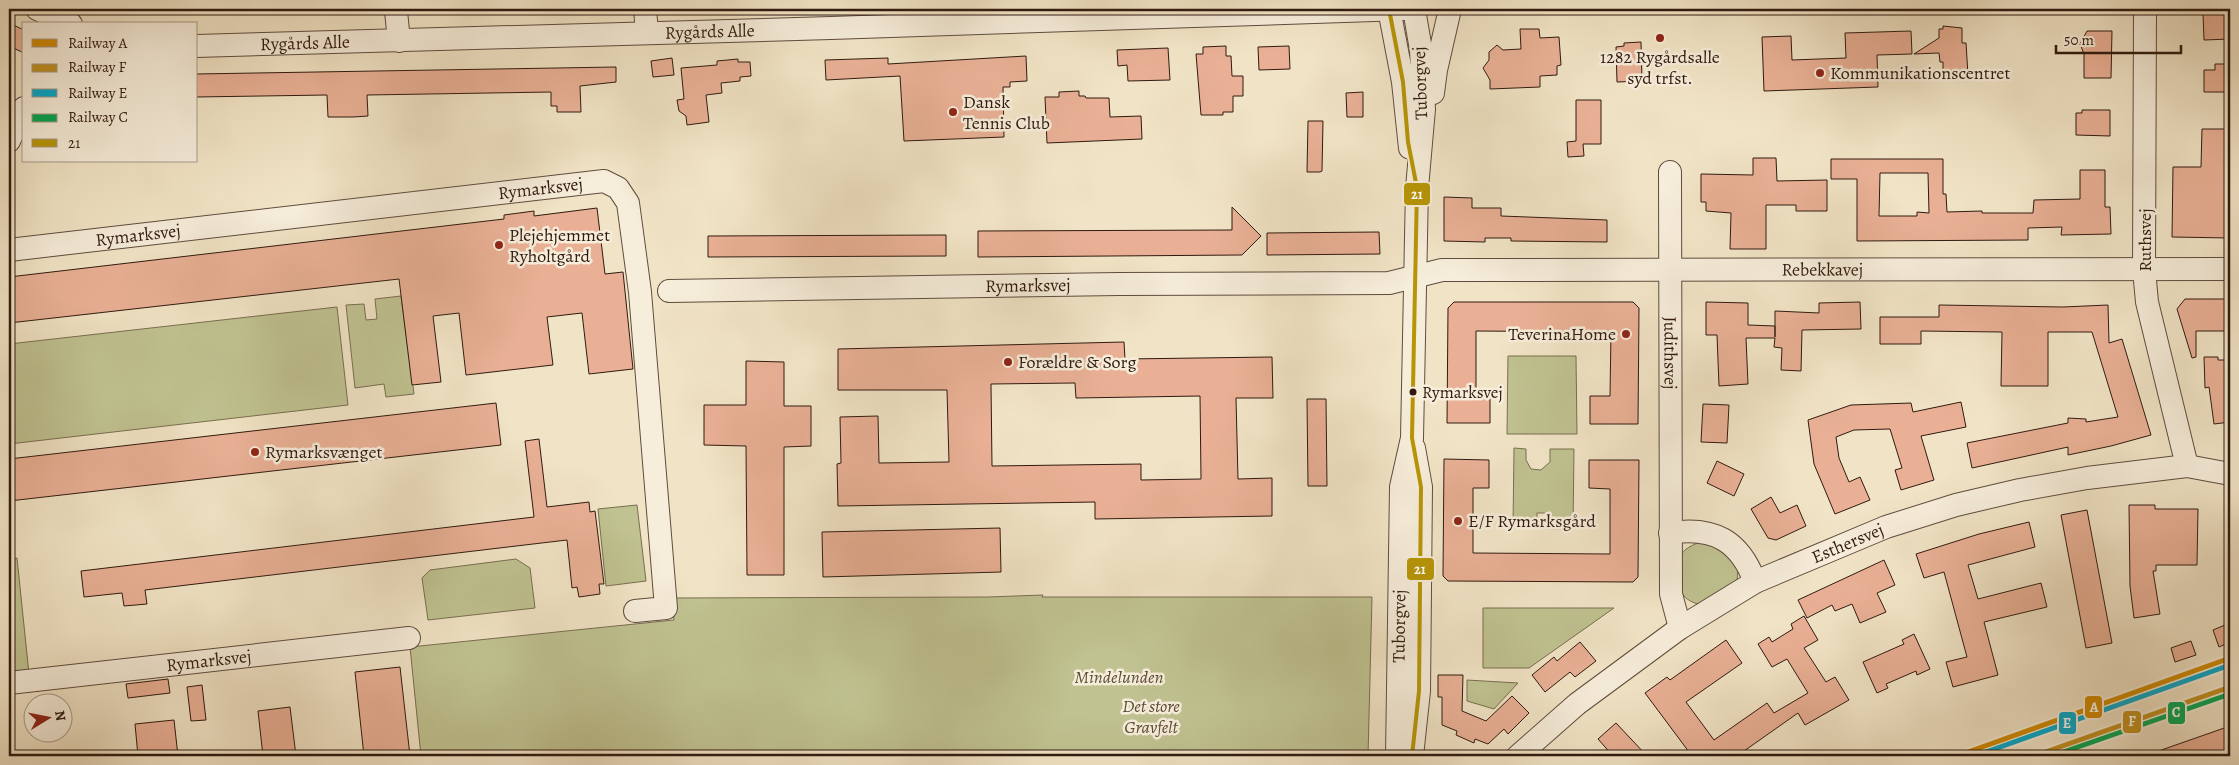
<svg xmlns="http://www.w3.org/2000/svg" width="2239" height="765" font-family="Alegreya,serif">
	<rect width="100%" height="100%" fill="#f1e4c6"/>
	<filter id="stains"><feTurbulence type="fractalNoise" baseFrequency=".004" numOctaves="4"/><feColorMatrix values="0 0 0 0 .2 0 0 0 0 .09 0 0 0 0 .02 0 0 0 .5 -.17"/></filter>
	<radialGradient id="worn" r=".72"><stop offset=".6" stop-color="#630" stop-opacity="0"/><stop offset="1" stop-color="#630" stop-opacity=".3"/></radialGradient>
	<path fill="#c0c291" stroke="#786e50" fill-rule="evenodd" d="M401,296L414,394L386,397L384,384L355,388L346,305L364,304L366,320L377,319L375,299Z
		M337,307L348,405L9,444V344Z
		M1508,356H1576L1577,434H1507Z
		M1514,448L1526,449V460L1531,469L1541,470L1550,462V449H1574L1573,529L1513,528ZM1537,513H1549V521L1537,522Z
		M637,505L646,581L606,586L598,509Z
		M1700,542L1720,544L1738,570L1737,581L1705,606C1684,601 1679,595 1678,574C1677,555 1682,549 1700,542Z
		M17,558L29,674L9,676V559Z
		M516,559L530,568L535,608L428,620L422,578L430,570Z
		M1043,595L1042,597H1372L1368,756H421L410,647L674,620L672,598L988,597Z
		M1483,608H1614L1529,668H1483Z
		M1467,680L1518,683L1494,709L1467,701Z"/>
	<path fill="#e9b095" stroke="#301a10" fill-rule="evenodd" d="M2203,13H2230V39L2204,40Z
		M9,23L24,30V53L9,46Z
		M1943,26L1962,28V43H1966L1968,75L1943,76V62H1940L1939,53L1914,54L1939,38V29H1943Z
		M1520,29H1539L1540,38L1559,37L1561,65L1557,66V75L1540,76V87L1490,89V80L1483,68L1489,60V52L1497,45L1503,50L1521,49Z
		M1911,31L1912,54L1877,55L1878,87L1764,91L1762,37L1791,36L1792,60L1846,58L1845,33Z
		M2087,31H2112L2111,78H2084V54L2080,44Z
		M1641,42L1642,81L1617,82L1616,47L1624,46V43Z
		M1226,46V56H1231L1232,76H1243V96H1233V112H1223V115H1201L1196,54H1203V47Z
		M1289,46L1290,69L1259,70L1258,47Z
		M1168,48L1170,80L1128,81L1127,65L1118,66L1117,50Z
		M1026,56L1027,81L1010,82V87H1003L1004,137L904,141L900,76L826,80L825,60L888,58V64Z
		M672,58L674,75L653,77L651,61Z
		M738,59V62H750L751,76L740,77V81L721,83L722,93L706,95L709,122L687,125L686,116L679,111L677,100L684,99L681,68L717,65V61Z
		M2215,64H2229L2230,92H2204V70H2215Z
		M616,67V82L580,86L581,112H557V106H551V92L367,95L368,116L353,117H328L327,95L196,97V74Z
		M1079,91V96H1085L1086,98H1109L1110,117L1141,116L1142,139L1047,143L1045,97H1059V92Z
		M1363,92V117H1347L1346,93Z
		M1576,100H1601V144H1583L1584,156L1568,157L1567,142L1576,141Z
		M2082,110H2110V136L2076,135V113H2082Z
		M1308,121H1323L1322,171L1320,172H1307Z
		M2202,129H2230V238L2172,237L2173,167H2201Z
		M1753,158H1776L1777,181L1827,180V211H1796V205H1766V249H1730L1731,213L1706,211V202H1701V174L1753,175Z
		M1831,159H1943V194H1946L1947,212L1982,211V213H2033L2034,200L2080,199V170H2105V207H2110L2111,234L2061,235L2062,227L2028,228V240L1857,241V179H1831ZM1880,173H1928L1929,213L1917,212V216H1879Z
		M1444,197L1472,198V208H1501V216L1607,220V242L1511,241V238H1485V242L1444,241Z
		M1232,207L1261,236L1242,255L978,257V231L1232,230Z
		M597,208L605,274L623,272L633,369L589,374L582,313L547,317L553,365L466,375L459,313L433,316L441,382L412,385L399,279L9,323V277L504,219V215L534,211V216Z
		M1379,232L1380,254L1267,255V233Z
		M946,235V256L708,257V236Z
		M2185,299H2230V331H2196V357L2192,358L2177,309Z
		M1454,302H1633L1639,308L1638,424H1590V396H1610L1611,332L1476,331V396H1490V423H1447L1448,308Z
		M1706,302L1748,303V325L1775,326V337V311L1819,313V303L1860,302L1861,329L1802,330L1801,371L1781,370L1782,348L1774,347L1775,338H1746L1748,384L1719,386L1717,335H1706Z
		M1939,305L2063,307L2108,305L2109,343L2122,339L2151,435L2111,446L2068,455V447L1972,468L1967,443L2068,423V418L2086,419V422L2118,417L2092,332H2048V386H2001L2002,332L1921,331V344H1880V317H1939Z
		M1124,342L1125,359L1272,357L1273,398H1236L1238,479L1272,478V516L1095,519V502L838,506L837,464L841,463L840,417L878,416L879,463L949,462L947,390H838V349ZM1075,383L1076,398L1200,396L1201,479L1141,480V464L992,466L991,384Z
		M2204,357H2218V360H2229L2230,422L2214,424L2209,387L2205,388Z
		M746,361L784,362V406H811V446L784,447V575H747L746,446L704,445V405H746Z
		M1307,399H1326L1327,486H1308Z
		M1961,402L1966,427L1921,436L1934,480L1901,490L1895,470L1902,468L1890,429L1854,430L1836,437L1839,458L1849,482L1860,477L1870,500L1835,514L1814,464L1808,420L1851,405L1911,403L1913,412Z
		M496,403L501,445L9,501V459Z
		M1703,404L1729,405L1727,443L1701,442Z
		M539,439L547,507L589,502L590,512L595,511L604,584H599L600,594L579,597L577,587L572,588L567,540L145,590L147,604L124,606L122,593L84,597L81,571L534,517L525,441Z
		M1444,459L1489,460V488H1473V553L1610,554V489L1589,488V460H1639L1638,577L1633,582L1448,581L1443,576Z
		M1717,461L1744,474L1734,496L1707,483Z
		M1771,497L1780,513L1797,505L1806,526L1776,540L1768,538L1751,509Z
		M2129,505H2155V509H2198L2197,565H2156V571H2153L2160,614L2134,618L2130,586Z
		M2087,510L2112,643L2086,648L2061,515Z
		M2029,522L2035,547L1968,565L1978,599L2041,583L2047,607L1984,622L1998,675L1953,687L1946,662L1967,657L1944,572L1924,578L1916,554L1979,534Z
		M1000,528L1001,572L823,577L822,532Z
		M1884,560L1895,585L1877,593L1886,612L1860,623L1852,604L1835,611L1832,605L1807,618L1798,600Z
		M1804,616L1818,640L1804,648L1826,682L1835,677L1849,700L1805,725L1798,713L1737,756H1692L1645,693L1667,677L1670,680L1726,640L1742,663L1686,702L1714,740L1767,703L1774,713L1808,693L1787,659L1772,667L1758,644L1769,637L1772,642L1793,629L1791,624Z
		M2230,623V642L2219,647L2213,630Z
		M1914,634L1930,669L1917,675L1916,671L1886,684L1888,688L1877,693L1863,662L1904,644L1902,640Z
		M2191,641L2196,655L2175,662L2171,648Z
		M1580,642L1596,661L1575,677L1570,672L1545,692L1532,675L1554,657L1557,661Z
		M400,667L410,756H364L355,672Z
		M1438,675H1463L1462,711L1486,721L1512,696L1529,713L1508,734L1504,729L1488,744L1475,739L1474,743L1456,735L1457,731L1442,725V697H1438Z
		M168,679L170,693L128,698L126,684Z
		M202,685L206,720L191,721L187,687Z
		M290,707L296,756H263L258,711Z
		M174,720L178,756H138L135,724Z
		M1616,723L1647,756H1613L1598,739Z
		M2230,726V749L2210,756H2150V754Z"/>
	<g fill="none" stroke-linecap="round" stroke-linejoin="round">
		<g stroke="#604c3e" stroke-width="24">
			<g id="minor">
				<path d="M37,9L71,24"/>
				<path d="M645,9L647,33"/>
				<path d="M1389,9L1403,82L1410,148"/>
				<path d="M2145,9L2144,270L2147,302L2187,466"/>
				<path d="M396,11L399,41"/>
				<path id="s1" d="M196,46L831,28L1404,9"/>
				<path d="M1433,93L1436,70L1450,9"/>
				<path d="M9,141L24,108"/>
				<path id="s2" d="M1670,172L1671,594L1680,628"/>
				<path id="s3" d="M9,250L604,181L618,188L628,203L640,292L666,608L635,611"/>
				<path id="s4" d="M669,291L1119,284L1389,283L1442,270L2230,269"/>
				<path d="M1670,533C1714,526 1740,541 1755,582"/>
				<path id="s5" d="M9,683L409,638"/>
				<path id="s6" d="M1397,756L1401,487L1412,438L1417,188L1424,109L1421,50L1414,9"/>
				<path d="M1412,756L1419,691L1421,487L1414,448"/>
				<path id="s7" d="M1518,756L1577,704L1680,628L1755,582L1886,527L1956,505L2020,490L2087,478L2187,466L2230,474"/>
			</g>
		</g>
		<use href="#minor" stroke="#f6edda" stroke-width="22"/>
		<g stroke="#f6edda" stroke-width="8">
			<path id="bus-1" d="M1389,9L1403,82L1408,142L1417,188L1412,438L1421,487L1419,691L1412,756"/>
		</g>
		<use href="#bus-1" stroke="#b79506" stroke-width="4"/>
		<g stroke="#f6edda" stroke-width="9">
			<path id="rail-1" d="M1957,756L2230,658"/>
		</g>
		<g stroke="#f6edda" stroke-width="9">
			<path id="rail-2" d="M2034,756L2230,687"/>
		</g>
		<g stroke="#f6edda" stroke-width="9">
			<path id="rail-3" d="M1975,756L2230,665"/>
		</g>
		<g stroke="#f6edda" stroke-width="9">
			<path id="rail-4" d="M2052,756L2230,694"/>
		</g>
		<use href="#rail-1" stroke="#cf8a03" stroke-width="5"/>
		<use href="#rail-2" stroke="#c1901f" stroke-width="5"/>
		<use href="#rail-3" stroke="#00a9ce" stroke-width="5"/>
		<use href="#rail-4" stroke="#00a651" stroke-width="5"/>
	</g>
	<g fill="#8f2418" stroke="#f6edda" stroke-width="2">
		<circle cx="1660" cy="38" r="5"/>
		<circle cx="1820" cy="73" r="5"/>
		<circle cx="953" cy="112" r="5"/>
		<circle cx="499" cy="245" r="5"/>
		<circle cx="1626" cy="334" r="5"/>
		<circle cx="1008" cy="362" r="5"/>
		<circle cx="255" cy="452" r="5"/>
		<circle cx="1458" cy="521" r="5"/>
	</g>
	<circle fill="#301a10" stroke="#f6edda" stroke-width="2" cx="1413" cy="392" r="4.5"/>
	<g text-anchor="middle" stroke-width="5" stroke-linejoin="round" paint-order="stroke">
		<g font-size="17" fill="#301a10" stroke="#f6edda" text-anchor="start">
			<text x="1422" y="398">Rymarksvej</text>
		</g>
		<g font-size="18" fill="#301a10" stroke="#f6edda">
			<text dy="6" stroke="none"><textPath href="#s1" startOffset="514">Rygårds Alle</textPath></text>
			<text dy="6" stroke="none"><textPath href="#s1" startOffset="109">Rygårds Alle</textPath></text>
			<text transform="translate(1420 83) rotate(-92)" y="6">Tuborgvej</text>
			<text dy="6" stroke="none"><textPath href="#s3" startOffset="535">Rymarksvej</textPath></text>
			<text dy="6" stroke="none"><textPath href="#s3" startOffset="130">Rymarksvej</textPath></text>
			<text transform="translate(2145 240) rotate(-90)" y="6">Ruthsvej</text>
			<text dy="6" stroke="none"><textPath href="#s4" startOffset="1155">Rebekkavej</textPath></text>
			<text dy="6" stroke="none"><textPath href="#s4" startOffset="359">Rymarksvej</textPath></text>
			<text dy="6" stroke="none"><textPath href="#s2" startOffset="181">Judithsvej</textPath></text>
			<text dy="6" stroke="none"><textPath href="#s7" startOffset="395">Esthersvej</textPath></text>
			<text dy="6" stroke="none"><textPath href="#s6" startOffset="130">Tuborgvej</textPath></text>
			<text dy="6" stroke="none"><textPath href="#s5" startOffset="201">Rymarksvej</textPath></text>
		</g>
		<g font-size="18" fill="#301a10" stroke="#f6edda" text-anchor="start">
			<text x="1660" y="63" text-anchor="middle">1282 Rygårdsalle<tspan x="1660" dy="21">syd trfst.</tspan></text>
			<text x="1830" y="79">Kommunikationscentret</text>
			<text x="963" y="108">Dansk<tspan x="963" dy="21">Tennis Club</tspan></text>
			<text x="509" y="241">Plejehjemmet<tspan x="509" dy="21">Ryholtgård</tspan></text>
			<text x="1616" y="340" text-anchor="end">TeverinaHome</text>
			<text x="1018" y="368">Forældre &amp; Sorg</text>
			<text x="265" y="458">Rymarksvænget</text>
			<text x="1468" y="527">E/F Rymarksgård</text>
		</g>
		<g font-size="18" font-style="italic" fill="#5b4c37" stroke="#f6edda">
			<text x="1119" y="683">Mindelunden</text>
			<text x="1151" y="712">Det store<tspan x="1151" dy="21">Gravfelt</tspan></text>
		</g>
	</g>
	<g stroke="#f6edda" stroke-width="2">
		<rect x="1403" y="182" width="28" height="24" rx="5" fill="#b79506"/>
		<rect x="1406" y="557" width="29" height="24" rx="5" fill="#b79506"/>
		<rect x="2084" y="695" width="19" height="24" rx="5" fill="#cf8a03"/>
		<rect x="2167" y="701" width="19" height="24" rx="5" fill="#00a651"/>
		<rect x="2122" y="710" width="20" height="24" rx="5" fill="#c1901f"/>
		<rect x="2058" y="711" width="19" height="24" rx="5" fill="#00a9ce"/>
	</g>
	<g font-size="14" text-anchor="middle" font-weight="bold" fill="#fff">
		<text x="1417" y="199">21</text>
		<text x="1420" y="574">21</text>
		<text x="2094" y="712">A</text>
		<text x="2176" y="717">C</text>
		<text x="2132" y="726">F</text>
		<text x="2067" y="728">E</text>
	</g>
	<rect width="2239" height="765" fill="none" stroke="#f1e4c6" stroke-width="30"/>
	<rect x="10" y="10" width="2219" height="745" fill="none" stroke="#301a10" stroke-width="2.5"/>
	<rect x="15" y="15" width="2209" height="735" fill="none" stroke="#301a10"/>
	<rect x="22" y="22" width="175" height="140" fill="#f6edda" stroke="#a79989"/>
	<rect x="32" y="39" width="25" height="8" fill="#cf8a03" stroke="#a79989"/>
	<text x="68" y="48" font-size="15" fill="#301a10">Railway A</text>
	<rect x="32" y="64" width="25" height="8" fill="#c1901f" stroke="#a79989"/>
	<text x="68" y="72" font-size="15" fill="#301a10">Railway F</text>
	<rect x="32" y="89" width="25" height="8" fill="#00a9ce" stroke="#a79989"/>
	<text x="68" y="98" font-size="15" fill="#301a10">Railway E</text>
	<rect x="32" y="114" width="25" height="8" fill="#00a651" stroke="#a79989"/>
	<text x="68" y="122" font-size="15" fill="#301a10">Railway C</text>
	<rect x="32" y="139" width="25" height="8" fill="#b79506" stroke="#a79989"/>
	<text x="68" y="148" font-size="15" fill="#301a10">21</text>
	<g transform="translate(48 718) rotate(80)"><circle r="24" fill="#f6edda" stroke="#a79989"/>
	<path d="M0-4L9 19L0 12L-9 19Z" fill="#8f2418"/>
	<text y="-8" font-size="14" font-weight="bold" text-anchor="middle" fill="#301a10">N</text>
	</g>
	<path d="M2056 45v8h125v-8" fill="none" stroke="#301a10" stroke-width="2.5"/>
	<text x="2064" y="45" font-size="15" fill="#301a10" stroke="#f6edda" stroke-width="4" paint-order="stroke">50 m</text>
	<rect width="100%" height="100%" filter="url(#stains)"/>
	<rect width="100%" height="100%" fill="url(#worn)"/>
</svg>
